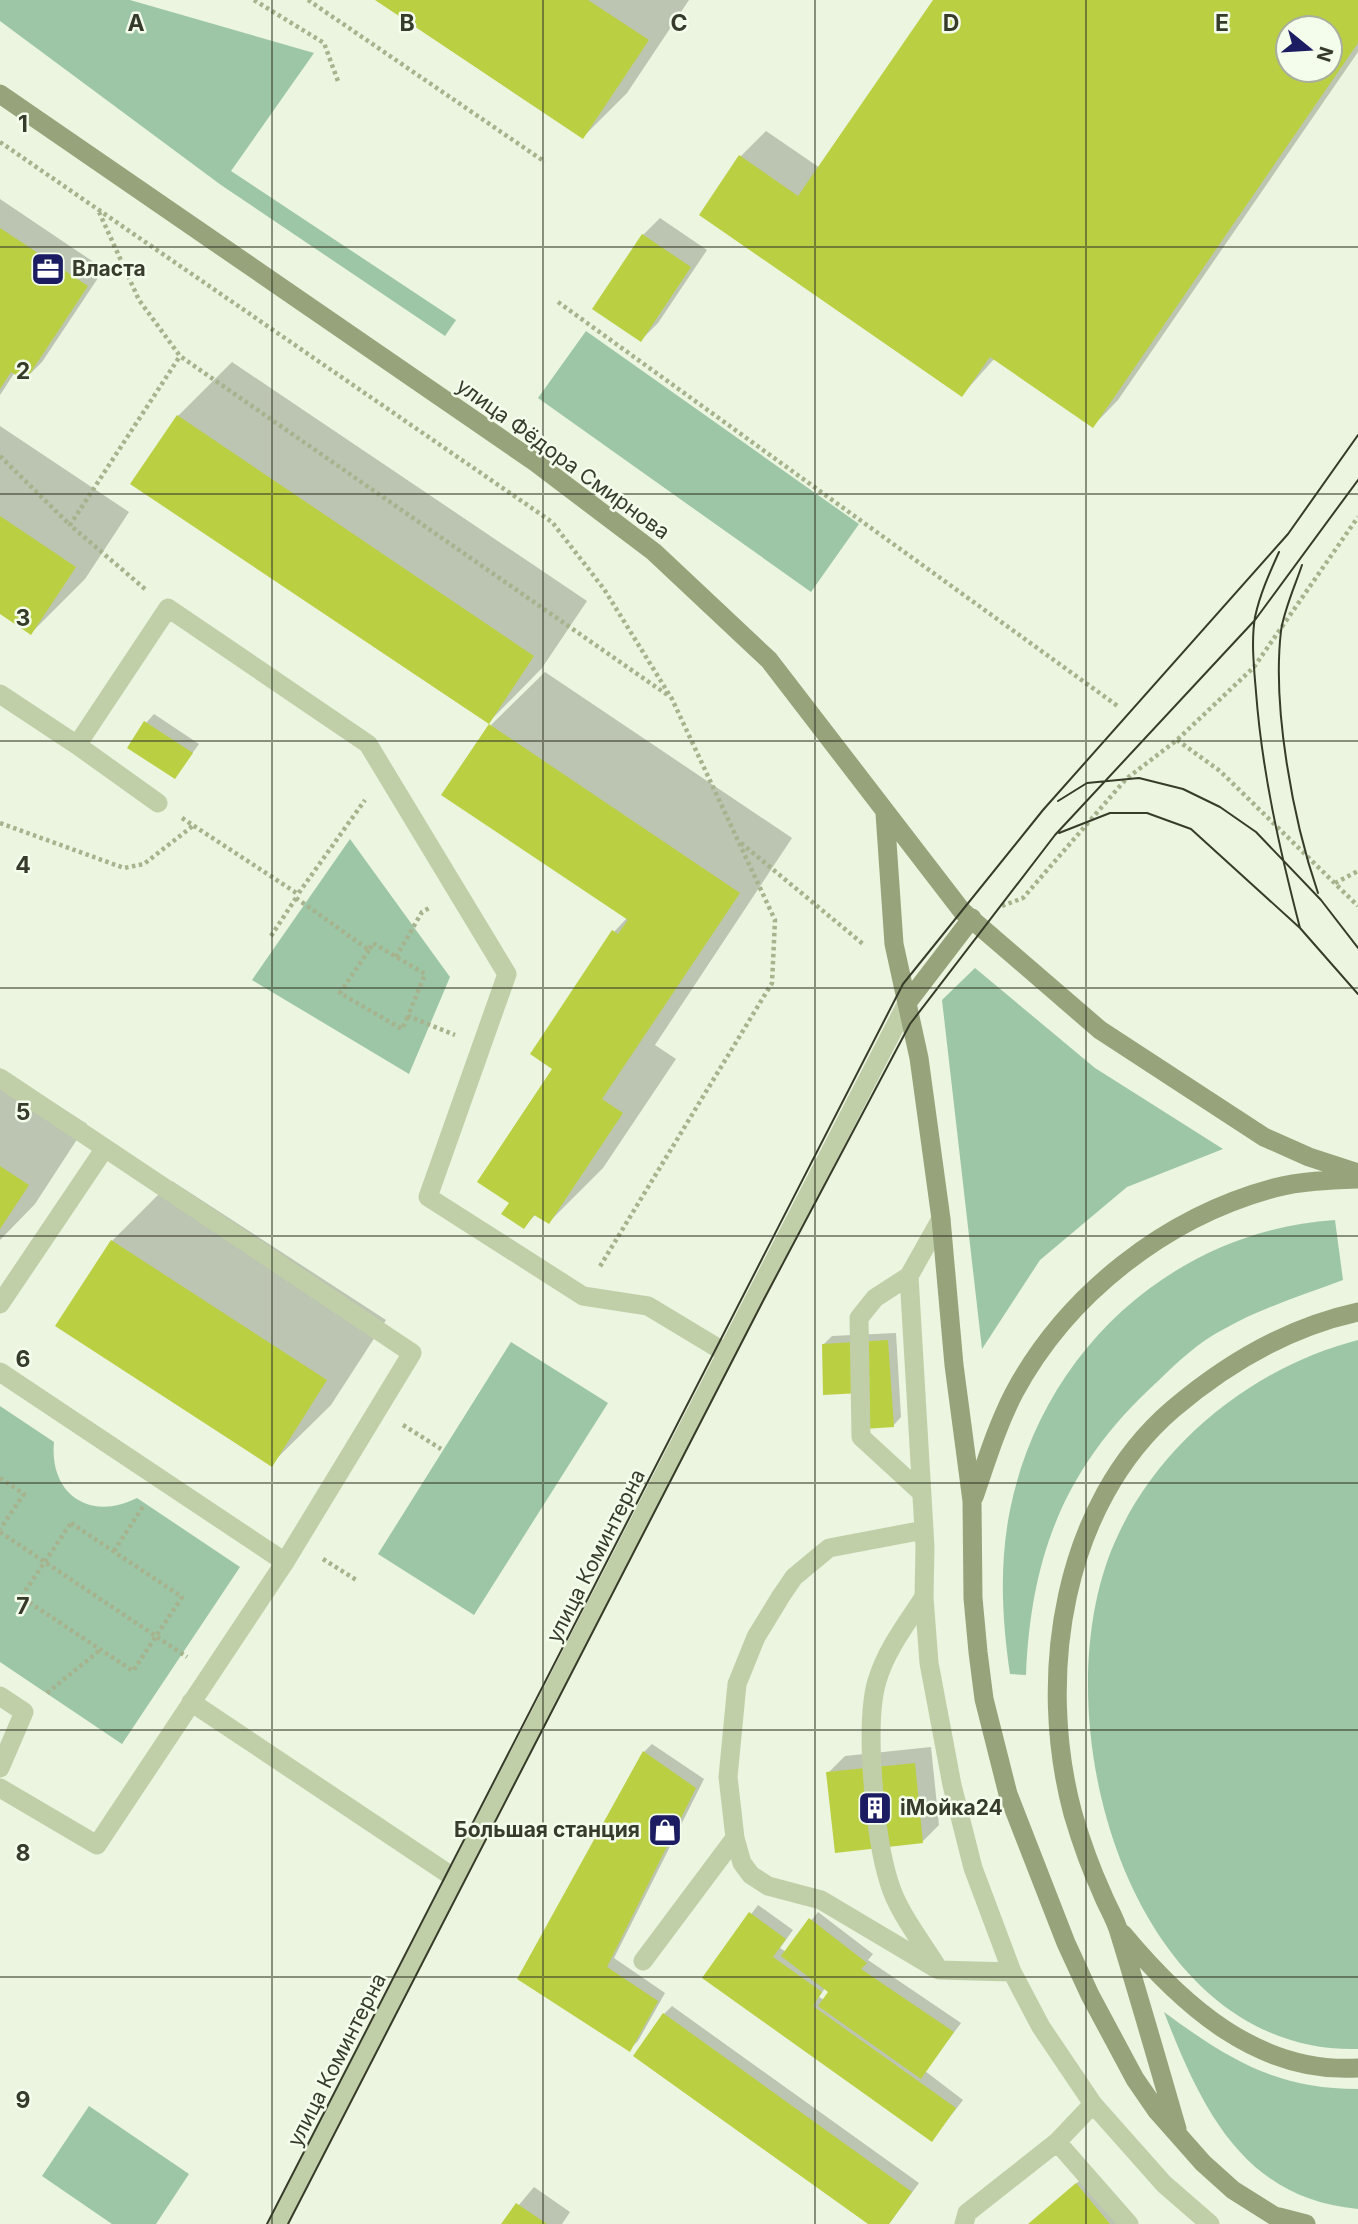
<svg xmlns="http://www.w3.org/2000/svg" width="1358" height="2224" font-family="Inter,sans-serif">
	<rect width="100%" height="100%" fill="#ebf5df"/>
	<path fill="#9dc6a7" d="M0,0H130L314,53L231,171L456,320L445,336L221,185L0,21Z
		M586,331L859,524L811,592L538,398Z
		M350,839L450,977L409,1074L252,980Z
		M975,968L1095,1068L1223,1149L1127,1187L1040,1260L982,1349L942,1000Z
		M1335,1220L1343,1280C1303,1295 1261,1308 1224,1329C1198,1342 1178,1362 1157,1382C1066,1465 1031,1553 1026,1675L1010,1674C1002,1619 999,1565 1010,1510C1042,1351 1173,1231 1335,1220Z
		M1358,1340V2049C1127,2055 1034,1707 1119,1533C1164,1438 1257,1366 1358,1340Z
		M511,1342L608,1403L474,1615L378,1554Z
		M0,1406L54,1442C49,1494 90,1522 137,1498L240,1567L122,1744L0,1662Z
		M1164,2012C1228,2059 1276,2089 1358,2089V2209C1243,2199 1201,2107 1164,2012Z
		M89,2106L189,2174L156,2224H112L42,2176Z"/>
	<path fill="#0003" fill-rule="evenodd" d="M378,0H689L627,93L583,137Z
		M935,0H1358V52L1118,400L1093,426L995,358L962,395L701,214L741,156L766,131L820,168ZM1288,28H1330V70H1288Z
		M0,199L104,269L42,362L25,379L15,372L0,395Z
		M660,218L707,250L658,323L641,340L643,235Z
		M232,362L587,601L542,668L489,722L178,416Z
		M0,426L129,512L85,579L31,633L0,612Z
		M545,672L792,838L655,1045L676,1059L603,1168L549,1222L536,1214L524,1227L511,1203L555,1069L614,932L627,918L491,725Z
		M154,714L199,744L175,777L146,723Z
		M0,1068L87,1124L35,1204L0,1240Z
		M172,1181L386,1320L331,1405L271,1464L112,1241Z
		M896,1333L901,1417L893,1426L824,1344L832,1336Z
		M652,1744L704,1779L614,1958L665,1993L638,2041L630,2049L520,1979L644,1752Z
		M931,1747L939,1825L922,1842L828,1773L845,1756Z
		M758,1905L793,1930L780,1948L786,1952L818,1912L873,1954L868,1960L961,2023L925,2071L963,2100L932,2140L704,1977ZM825,1988L830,1992L824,2000L819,1997Z
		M672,2006L919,2183L889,2224H871L664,2014Z
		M1085,2176L1125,2224H1029Z
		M534,2187L570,2212L562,2224H503Z"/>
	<path fill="#bad042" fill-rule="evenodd" d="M375,0H588L649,40L583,139Z
		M933,0H1358V43L1093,428L990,357L962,397L699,215L739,155L798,196ZM1288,28H1330V70H1288Z
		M0,228L88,286L25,381L11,372L0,389Z
		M642,234L691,267L641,342L592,309Z
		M177,415L534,656L489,724L130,484Z
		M0,516L76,567L31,635L0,614Z
		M144,721L193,753L175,779L127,748Z
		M489,724L740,893L602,1099L623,1113L549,1224L534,1215L524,1229L501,1214L509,1203L477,1182L552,1069L530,1054L612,930L618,934L628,920L441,795Z
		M0,1166L29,1185L0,1229Z
		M111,1240L327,1380L272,1467L55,1326Z
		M888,1340L894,1427L863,1429L861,1393L823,1395L822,1344Z
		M643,1751L696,1788L607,1967L658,2001L630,2052L517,1979Z
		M915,1763L923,1843L835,1853L826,1772Z
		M749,1912L786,1939L773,1957L822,1992L813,2006L956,2108L932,2142L702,1978Z
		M809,1918L867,1963L861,1969L954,2032L921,2079L818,2006L828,1992L781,1956Z
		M663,2013L912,2192L889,2224H868L633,2056Z
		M1076,2183L1110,2224H1028Z
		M516,2203L547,2224H501Z"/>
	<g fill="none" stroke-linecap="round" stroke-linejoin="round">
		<path stroke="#a6b38d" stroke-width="4.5" stroke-dasharray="3.5 3.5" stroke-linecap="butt" d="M254,0L324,43L339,84
			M308,0L545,162
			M0,142L552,522L604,589L672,699L775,920L772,983L599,1268
			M99,212L139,300L180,356L669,696
			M558,302L1119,707
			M0,456L70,525
			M145,589L70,525L180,356
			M1177,740L1220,771L1358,906
			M182,818L298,894L365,800
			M0,823L124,868L144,864L194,825
			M741,843L863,944
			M1335,883L1358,871
			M296,898L369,950L373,943L425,974L408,1016L455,1035
			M1002,906L1023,898L1126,779L1177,740L1254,667L1358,517
			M271,936L296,898
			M369,950L340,993L402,1029L408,1016
			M396,957L422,912L431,907
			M403,1425L441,1449
			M0,1478L24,1494L0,1529
			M71,1523L182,1597L133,1671L21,1597Z
			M0,1532L187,1657
			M114,1551L144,1505
			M323,1559L358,1581
			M47,1693L100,1650"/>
		<path stroke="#c1cfa9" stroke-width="19" d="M0,694L77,745L168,608L368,744L507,974L428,1197L583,1296L648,1306L726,1353
			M77,745L158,803
			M0,1078L412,1353L285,1562L97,1845L0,1788
			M941,1219L909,1276L925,1547L924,1597L929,1663L952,1785L973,1868L1012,1972L1041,2027L1093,2104L1164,2184L1210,2224
			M909,1276L875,1298L859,1318L861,1437L922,1493
			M0,1304L105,1148
			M0,1372L285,1562
			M924,1597C907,1623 886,1650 877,1681C864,1724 875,1838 889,1882C898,1913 923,1943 939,1970L1012,1972
			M0,1696L24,1712L0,1768
			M191,1702L456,1879
			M735,1838L742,1863L751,1875L768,1886L821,1900L937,1969
			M643,1961L735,1838L728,1777L737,1684L756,1637L781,1596L794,1577L829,1548L924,1530
			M1057,2142L1129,2224
			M964,2224L967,2213L1057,2142L1093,2104"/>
		<path stroke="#c1cfa9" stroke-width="19" d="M278,2224L907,1003"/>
		<path stroke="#97a37a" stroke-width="19" d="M0,94L535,462L654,552L769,660L962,911L1100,1030L1264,1137L1309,1157L1358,1173
			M885,813L894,944L919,1058L941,1219L954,1365L972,1501L973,1598L978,1652L984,1699L1008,1794L1066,1943L1090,1995L1135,2079L1157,2111L1203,2163L1233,2190L1287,2224
			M907,1003L972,918
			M974,1497C986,1462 997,1426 1014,1393C1067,1294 1166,1217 1274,1188C1301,1181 1330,1180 1358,1179
			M1123,1934C1182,2005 1258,2074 1358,2068
			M1177,2129C1158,2063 1139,1997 1119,1932C1115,1918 1107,1906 1102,1893C1090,1867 1081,1841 1073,1814C1036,1677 1062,1504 1173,1409C1226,1364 1289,1327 1358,1312
			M1279,2217L1306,2224"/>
		<path stroke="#373b29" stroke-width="2" d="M1279,552C1269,574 1260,594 1255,617C1251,641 1254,668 1256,692C1262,772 1280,851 1300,928
			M1302,565C1295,586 1284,610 1281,631C1272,708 1293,820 1318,893
			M1058,801L1087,783L1139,778L1183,789L1220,807L1256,832L1321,900L1358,948
			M1059,833L1110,813H1147L1191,829L1300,928L1358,994
			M267,2224L903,984L1043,810L1288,534L1358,435
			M288,2224L763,1301L910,1024L1055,835L1255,620L1358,480"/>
	</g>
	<path fill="none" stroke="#373b29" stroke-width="2" stroke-opacity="0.55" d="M272,0V2224M543,0V2224M815,0V2224M1086,0V2224M0,247H1358M0,494H1358M0,741H1358M0,988H1358M0,1236H1358M0,1483H1358M0,1730H1358M0,1977H1358"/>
	<defs>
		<g id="office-square" transform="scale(1.75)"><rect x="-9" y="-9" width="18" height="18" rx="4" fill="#1b1c61" stroke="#f4fcec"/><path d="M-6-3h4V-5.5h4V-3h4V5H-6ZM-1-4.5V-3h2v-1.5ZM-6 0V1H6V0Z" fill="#fff"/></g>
		<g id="building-square" transform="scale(1.75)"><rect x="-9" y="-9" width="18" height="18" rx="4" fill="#1b1c61" stroke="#f4fcec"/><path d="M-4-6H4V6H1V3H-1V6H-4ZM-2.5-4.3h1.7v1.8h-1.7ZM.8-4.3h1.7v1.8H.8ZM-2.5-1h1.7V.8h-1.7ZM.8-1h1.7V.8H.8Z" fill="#fff"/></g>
		<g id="shop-square" transform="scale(1.75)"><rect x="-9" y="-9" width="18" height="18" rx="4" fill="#1b1c61" stroke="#f4fcec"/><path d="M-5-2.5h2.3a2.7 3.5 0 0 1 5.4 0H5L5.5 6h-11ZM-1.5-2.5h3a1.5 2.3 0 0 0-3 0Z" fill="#fff"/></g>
	</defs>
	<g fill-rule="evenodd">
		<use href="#office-square" x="48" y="269"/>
		<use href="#building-square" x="875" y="1808"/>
		<use href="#shop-square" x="665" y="1830"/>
	</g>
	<g text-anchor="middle" stroke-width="5" stroke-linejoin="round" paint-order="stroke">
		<g font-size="21" font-weight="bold" fill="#373b29" stroke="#f4fcec" text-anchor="start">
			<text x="72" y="276">Власта</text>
			<text x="900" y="1815">iМойка24</text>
			<text x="640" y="1837" text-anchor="end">Большая станция</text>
		</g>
		<g font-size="21" fill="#373b29" stroke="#f4fcec">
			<text transform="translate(563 459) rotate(36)" y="7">улица Фёдора Смирнова</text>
			<text transform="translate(596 1556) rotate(-63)" y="7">улица Коминтерна</text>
			<text transform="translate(337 2060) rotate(-63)" y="7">улица Коминтерна</text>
		</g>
	</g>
	<g font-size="23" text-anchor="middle" font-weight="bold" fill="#373b29" stroke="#f4fcec" stroke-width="5" stroke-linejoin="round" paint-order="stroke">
		<text x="136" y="31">A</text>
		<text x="407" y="31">B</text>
		<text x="679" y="31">C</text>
		<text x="951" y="31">D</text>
		<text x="1222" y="31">E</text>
		<text x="23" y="132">1</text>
		<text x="23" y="379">2</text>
		<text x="23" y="626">3</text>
		<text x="23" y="873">4</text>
		<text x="23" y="1120">5</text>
		<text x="23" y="1367">6</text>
		<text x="23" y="1614">7</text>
		<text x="23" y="1861">8</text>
		<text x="23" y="2108">9</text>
	</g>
	<g transform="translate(1309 49) rotate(108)"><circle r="33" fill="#f4fcec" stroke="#a8af9e" stroke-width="2"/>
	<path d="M0-5L12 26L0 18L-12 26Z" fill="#1b1c61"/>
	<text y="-10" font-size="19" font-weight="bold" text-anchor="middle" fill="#373b29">N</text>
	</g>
</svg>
